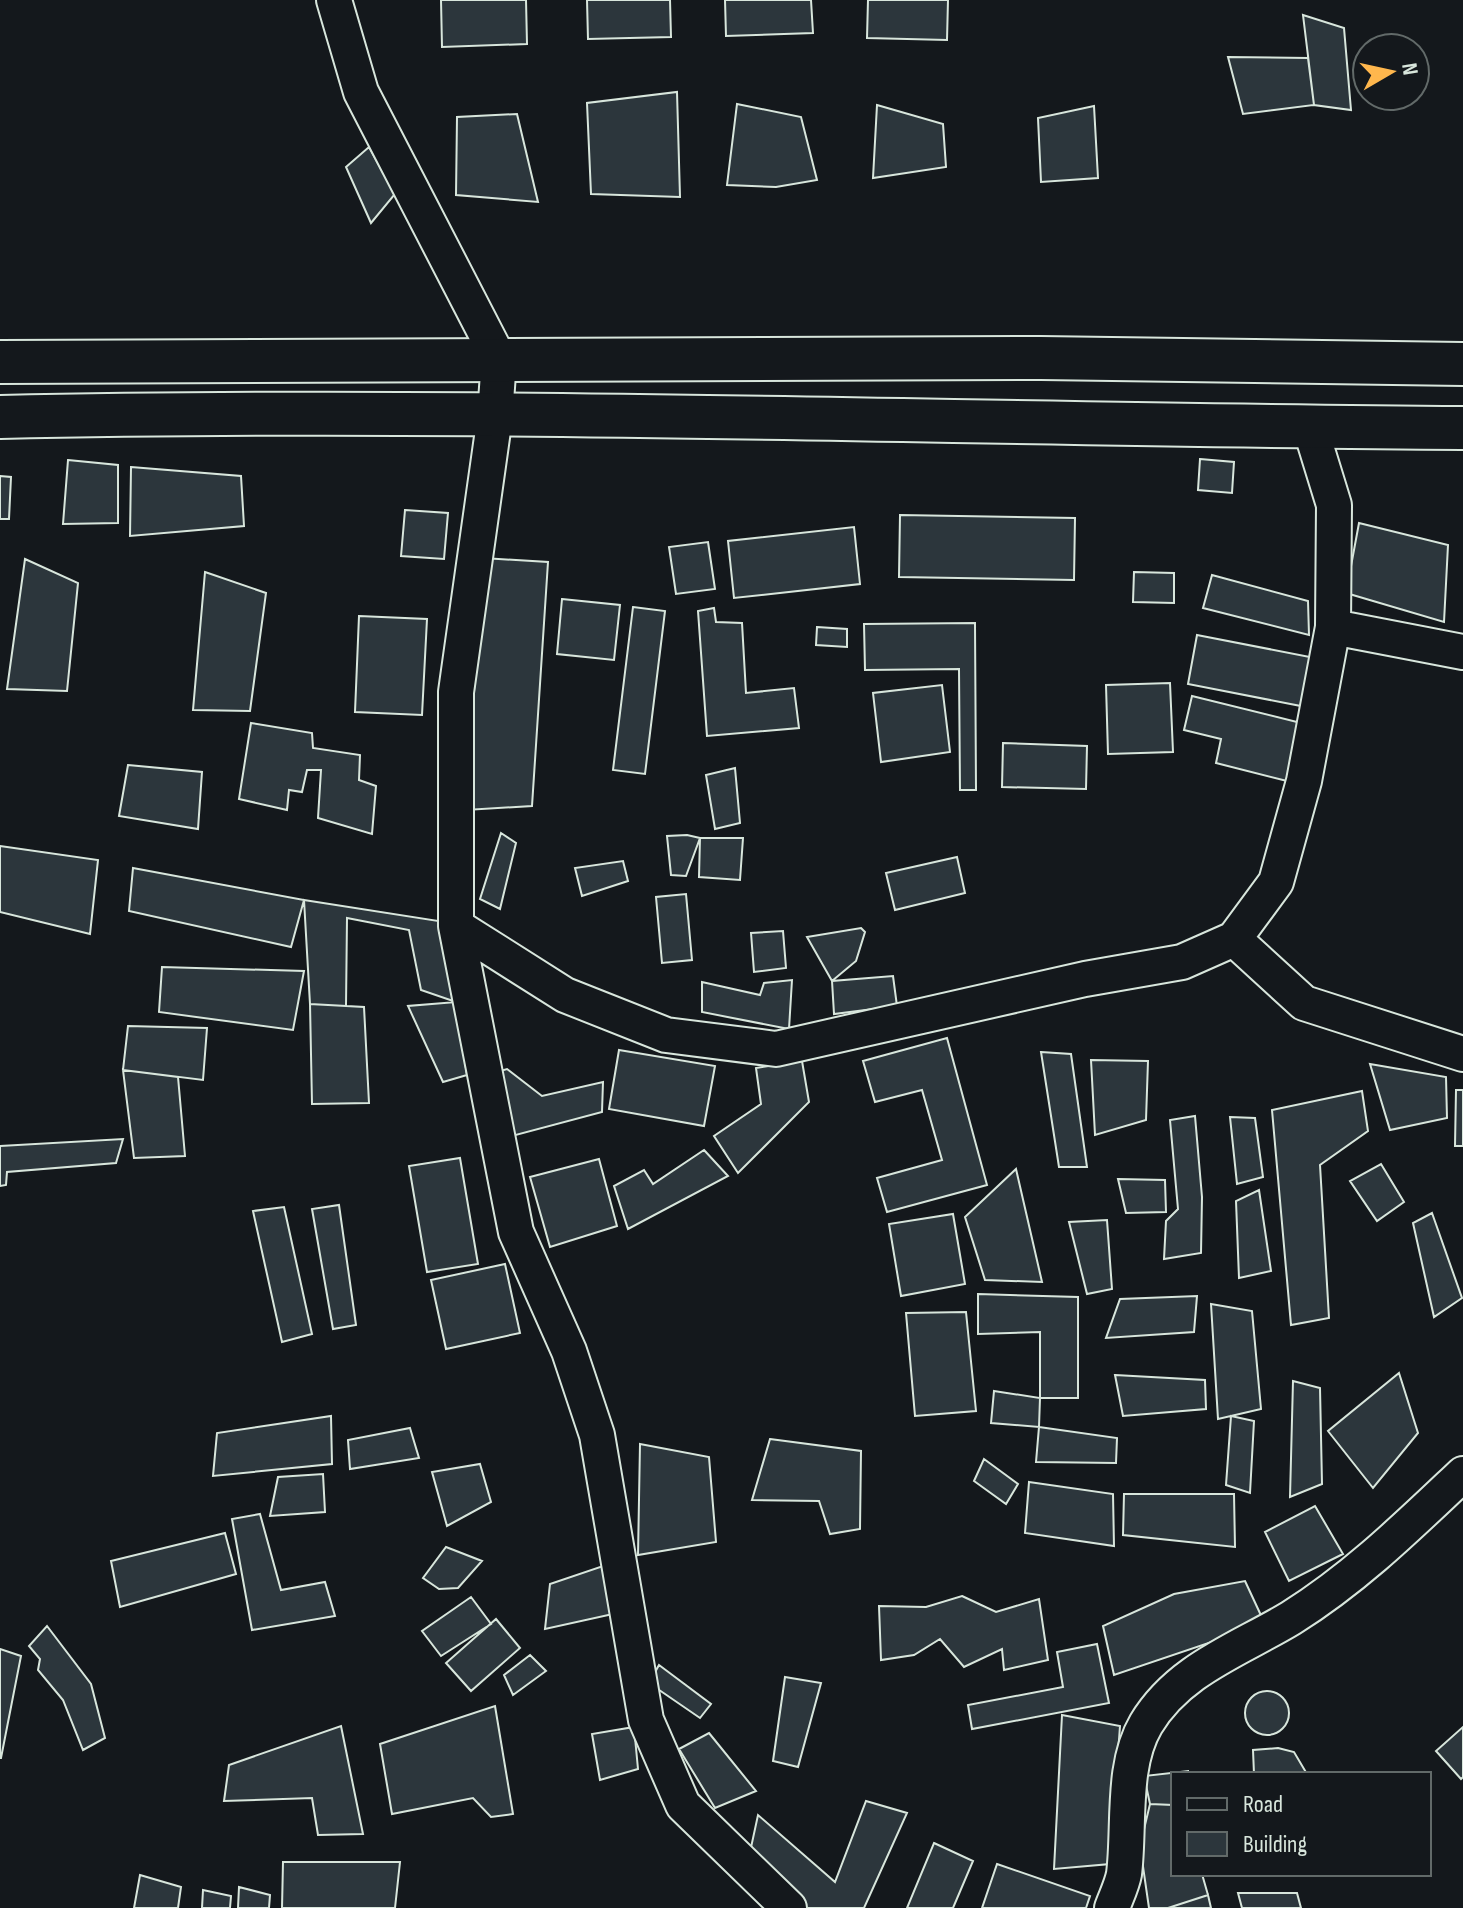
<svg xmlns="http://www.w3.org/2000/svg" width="1463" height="1908" font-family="'Sofia Sans Condensed',sans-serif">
	<rect width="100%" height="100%" fill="#14181c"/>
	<path fill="#2c363c" stroke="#d8e6dc" stroke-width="2" d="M441,0H526L527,44L442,47Z
		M587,0H670L671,37L588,39Z
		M725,0H811L813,33L726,36Z
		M868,0H948L947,40L867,38Z
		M1303,15L1344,28L1351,110L1314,105Z
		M1228,57L1308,58L1314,105L1243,114Z
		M677,92L680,197L591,194L587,103Z
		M737,104L801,117L817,180L776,187L727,185Z
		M877,105L943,124L946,167L873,178Z
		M1094,106L1098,178L1041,182L1038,118Z
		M517,114L538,202L456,195L457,117Z
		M369,147L395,194L371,223L346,167Z
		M1200,459L1234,462L1232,493L1198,490Z
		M68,460L118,465V523L63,524Z
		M131,467L241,476L244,526L130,536Z
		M0,476L11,477L9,519H0Z
		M405,510L448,513L444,559L401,556Z
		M900,515L1075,518L1074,580L899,577Z
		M1359,523L1448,545L1444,622L1346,593Z
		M854,527L860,584L734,598L728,541Z
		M708,542L715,589L676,594L669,547Z
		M483,558L548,562L532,806L466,810Z
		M25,559L78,583L67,691L7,689Z
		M205,572L266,593L250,711L193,710Z
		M1134,572L1174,573V603L1133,602Z
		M1212,575L1308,601L1309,635L1203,608Z
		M562,599L620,605L614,660L557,654Z
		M633,607L665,611L645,774L613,770Z
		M714,608L716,622L742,623L746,693L794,688L799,728L707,736L698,611Z
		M359,616L427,619L422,715L355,712Z
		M975,623L976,790H960L959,669L865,670L864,624Z
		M817,627L847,629V647L816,645Z
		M1197,635L1315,658L1306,707L1188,684Z
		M1170,683L1173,752L1108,754L1106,685Z
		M942,685L950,752L881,762L873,693Z
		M1192,696L1309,725L1295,783L1216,763L1221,739L1184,730Z
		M251,723L312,733L313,748L360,755L359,780L376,786L372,834L318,818L321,770H307L302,792L289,790L287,810L239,799Z
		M1003,743L1087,746L1086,789L1002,787Z
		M128,765L202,772L198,829L119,816Z
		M735,768L740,823L715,829L706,775Z
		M501,833L516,843L500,909L480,899Z
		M687,835L700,838L686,876L671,875L667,836Z
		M700,838H743L740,880L699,877Z
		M0,846L98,860L90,934L0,912Z
		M957,857L965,893L895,910L886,873Z
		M623,861L628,881L582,896L575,868Z
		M133,868L304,900L291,947L129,911Z
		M686,894L692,960L662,963L656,897Z
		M304,900L445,922L456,1002L421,990L409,930L347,918L346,1006L310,1004Z
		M861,928L865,932L856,961L832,981L807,937Z
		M783,931L786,968L754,972L751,933Z
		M162,967L304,971L293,1030L159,1012Z
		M893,976L897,1006L834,1014L832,981Z
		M792,980L789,1029L702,1012V982L760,995L764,983Z
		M456,1002L467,1075L443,1082L408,1006Z
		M310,1004L364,1007L369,1103L312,1104Z
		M128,1026L207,1028L203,1080L123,1070Z
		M947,1038L987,1185L887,1212L877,1178L942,1160L922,1090L875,1102L863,1061Z
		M619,1050L715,1066L704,1126L609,1109Z
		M1041,1052L1071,1054L1087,1167H1059Z
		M1091,1060L1148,1061L1146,1120L1095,1135Z
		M802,1061L809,1102L738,1173L714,1136L761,1104L756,1068Z
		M1370,1064L1446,1077L1447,1118L1390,1130Z
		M507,1069L542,1096L603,1082L602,1112L508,1137L497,1072Z
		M123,1070L178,1077L185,1156L134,1158Z
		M1456,1090H1463V1146H1455Z
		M1362,1091L1368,1131L1320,1165L1329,1318L1291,1325L1272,1110Z
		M1195,1116L1202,1197L1201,1253L1164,1259L1166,1221L1178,1209L1170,1120Z
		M1230,1117L1255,1118L1263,1177L1237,1184Z
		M123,1139L116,1163L7,1172L6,1185L0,1186V1146Z
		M704,1150L728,1176L628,1229L614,1186L644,1170L653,1184Z
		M460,1158L478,1264L427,1272L409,1166Z
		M599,1159L617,1226L550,1247L530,1177Z
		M1381,1164L1404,1202L1377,1221L1350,1181Z
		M1016,1169L1042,1282L985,1280L965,1217Z
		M1118,1179L1165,1180L1166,1212L1126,1213Z
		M1259,1190L1271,1271L1239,1278L1236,1201Z
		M339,1205L356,1325L333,1329L312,1209Z
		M284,1207L312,1334L282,1342L253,1211Z
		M1432,1213L1462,1298L1434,1317L1413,1223Z
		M953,1214L965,1284L901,1296L889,1224Z
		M1107,1220L1112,1289L1087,1294L1069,1222Z
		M505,1264L520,1333L446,1349L431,1280Z
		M978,1294L1078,1297V1398H1040V1332L978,1334Z
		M1197,1296L1194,1332L1106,1338L1120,1299Z
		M1211,1304L1252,1311L1261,1409L1218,1419Z
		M966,1312L976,1411L915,1416L906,1313Z
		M1399,1373L1418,1433L1373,1488L1328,1431Z
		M1115,1375L1205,1380L1206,1409L1123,1416Z
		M1293,1381L1320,1388L1322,1484L1290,1497Z
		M994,1391L1040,1398L1039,1427L991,1423Z
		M331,1416L332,1464L213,1476L217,1433Z
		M1231,1416L1254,1421L1250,1493L1226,1485Z
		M1039,1427L1117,1438L1116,1463L1036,1462Z
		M410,1428L419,1458L350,1469L348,1440Z
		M770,1439L861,1451L860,1529L830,1534L819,1501L752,1500Z
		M640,1444L709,1457L716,1542L638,1555Z
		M984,1459L1018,1484L1006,1504L974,1481Z
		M480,1464L491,1502L447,1526L432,1472Z
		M323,1474L325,1512L270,1516L278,1477Z
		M1029,1482L1113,1494L1114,1546L1025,1533Z
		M1124,1494H1234L1235,1547L1123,1535Z
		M1315,1506L1343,1554L1289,1581L1265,1532Z
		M260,1514L281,1590L325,1582L335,1616L252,1630L232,1519Z
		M225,1533L236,1574L120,1607L111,1561Z
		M446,1547L482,1561L458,1588L439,1589L423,1578Z
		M606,1565L613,1614L545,1629L550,1584Z
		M1245,1581L1265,1624L1114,1675L1103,1626L1174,1594Z
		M962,1596L996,1612L1039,1599L1048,1660L1004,1670L1002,1649L964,1667L940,1639L914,1655L881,1660L879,1606L926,1607Z
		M471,1597L491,1624L441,1656L422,1631Z
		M496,1619L520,1648L471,1691L446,1663Z
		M47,1626L91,1684L105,1738L83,1750L63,1700L38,1670L40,1659L29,1646Z
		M1097,1644L1109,1703L972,1729L968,1705L1063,1687L1057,1652Z
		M0,1649L21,1656L1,1758H0Z
		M530,1655L546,1671L513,1695L504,1675Z
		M659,1665L711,1704L700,1718L649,1683Z
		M785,1677L821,1683L798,1767L773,1761Z
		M1245 1713a22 22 0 1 1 44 0a22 22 0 1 1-44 0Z
		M495,1706L513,1814L491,1817L473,1798L392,1814L380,1744Z
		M1062,1715L1120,1726L1110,1864L1054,1869Z
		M341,1726L363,1834L318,1835L312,1798L224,1801L229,1765Z
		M634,1727L638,1769L600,1780L592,1734Z
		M1463,1727V1777L1461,1779L1436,1751Z
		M709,1733L756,1791L715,1808L679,1749Z
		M1278,1748L1294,1752L1307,1774H1254L1253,1750Z
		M1189,1771L1173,1774V1805L1150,1804L1144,1776Z
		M866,1801L907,1813L864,1908H804L747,1866L758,1815L835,1882Z
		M1150,1804L1173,1805V1874H1202L1208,1895L1168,1908H1149L1140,1846Z
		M934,1843L973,1861L953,1908H907Z
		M283,1862H400L395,1908H282Z
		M997,1864L1090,1896L1086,1908H982Z
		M140,1875L181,1887L178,1908H134Z
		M239,1887L270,1895L269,1908H238Z
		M203,1890L231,1896L230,1908H202Z
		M1238,1893H1297L1301,1908H1242Z
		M1208,1895L1211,1908H1168Z"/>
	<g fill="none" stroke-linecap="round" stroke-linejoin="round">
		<g stroke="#d8e6dc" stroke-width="38">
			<path id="minor" d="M334,0L361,92L499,359L495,416L456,692V926L516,1232L569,1351L597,1435L646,1720L683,1805L789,1908
				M1333,627L1463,652
				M456,926L565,995L666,1035L776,1049L1085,979L1182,962L1234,939L1276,882L1304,781L1333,627L1334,505L1310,427
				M1234,939L1304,1003L1463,1054
				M1112,1908C1116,1897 1122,1885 1124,1874C1130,1827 1121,1766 1146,1724C1179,1669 1240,1649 1291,1618C1355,1578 1408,1526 1463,1474"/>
		</g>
		<g stroke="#d8e6dc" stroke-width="46">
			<path id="tertiary" d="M0,362L1041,358L1463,364
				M0,417C487,406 975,425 1463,428"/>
		</g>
		<use href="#minor" stroke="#14181c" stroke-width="34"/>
		<use href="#tertiary" stroke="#14181c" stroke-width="42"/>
	</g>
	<rect x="1171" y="1772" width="260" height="104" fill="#14181c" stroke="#626a69" stroke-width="2"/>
	<rect x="1187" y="1798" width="40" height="12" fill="#14181c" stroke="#626a69" stroke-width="2"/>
	<text x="1243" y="1812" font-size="24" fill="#d8e6dc">Road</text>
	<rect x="1187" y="1832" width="40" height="24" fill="#2c363c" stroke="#626a69" stroke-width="2"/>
	<text x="1243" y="1852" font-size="24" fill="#d8e6dc">Building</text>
	<g transform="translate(1391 72) rotate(81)"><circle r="38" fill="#14181c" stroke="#626a69" stroke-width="2"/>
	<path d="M0-6L14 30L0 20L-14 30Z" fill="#ffb74d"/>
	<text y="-12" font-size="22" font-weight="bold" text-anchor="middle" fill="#d8e6dc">N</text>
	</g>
</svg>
